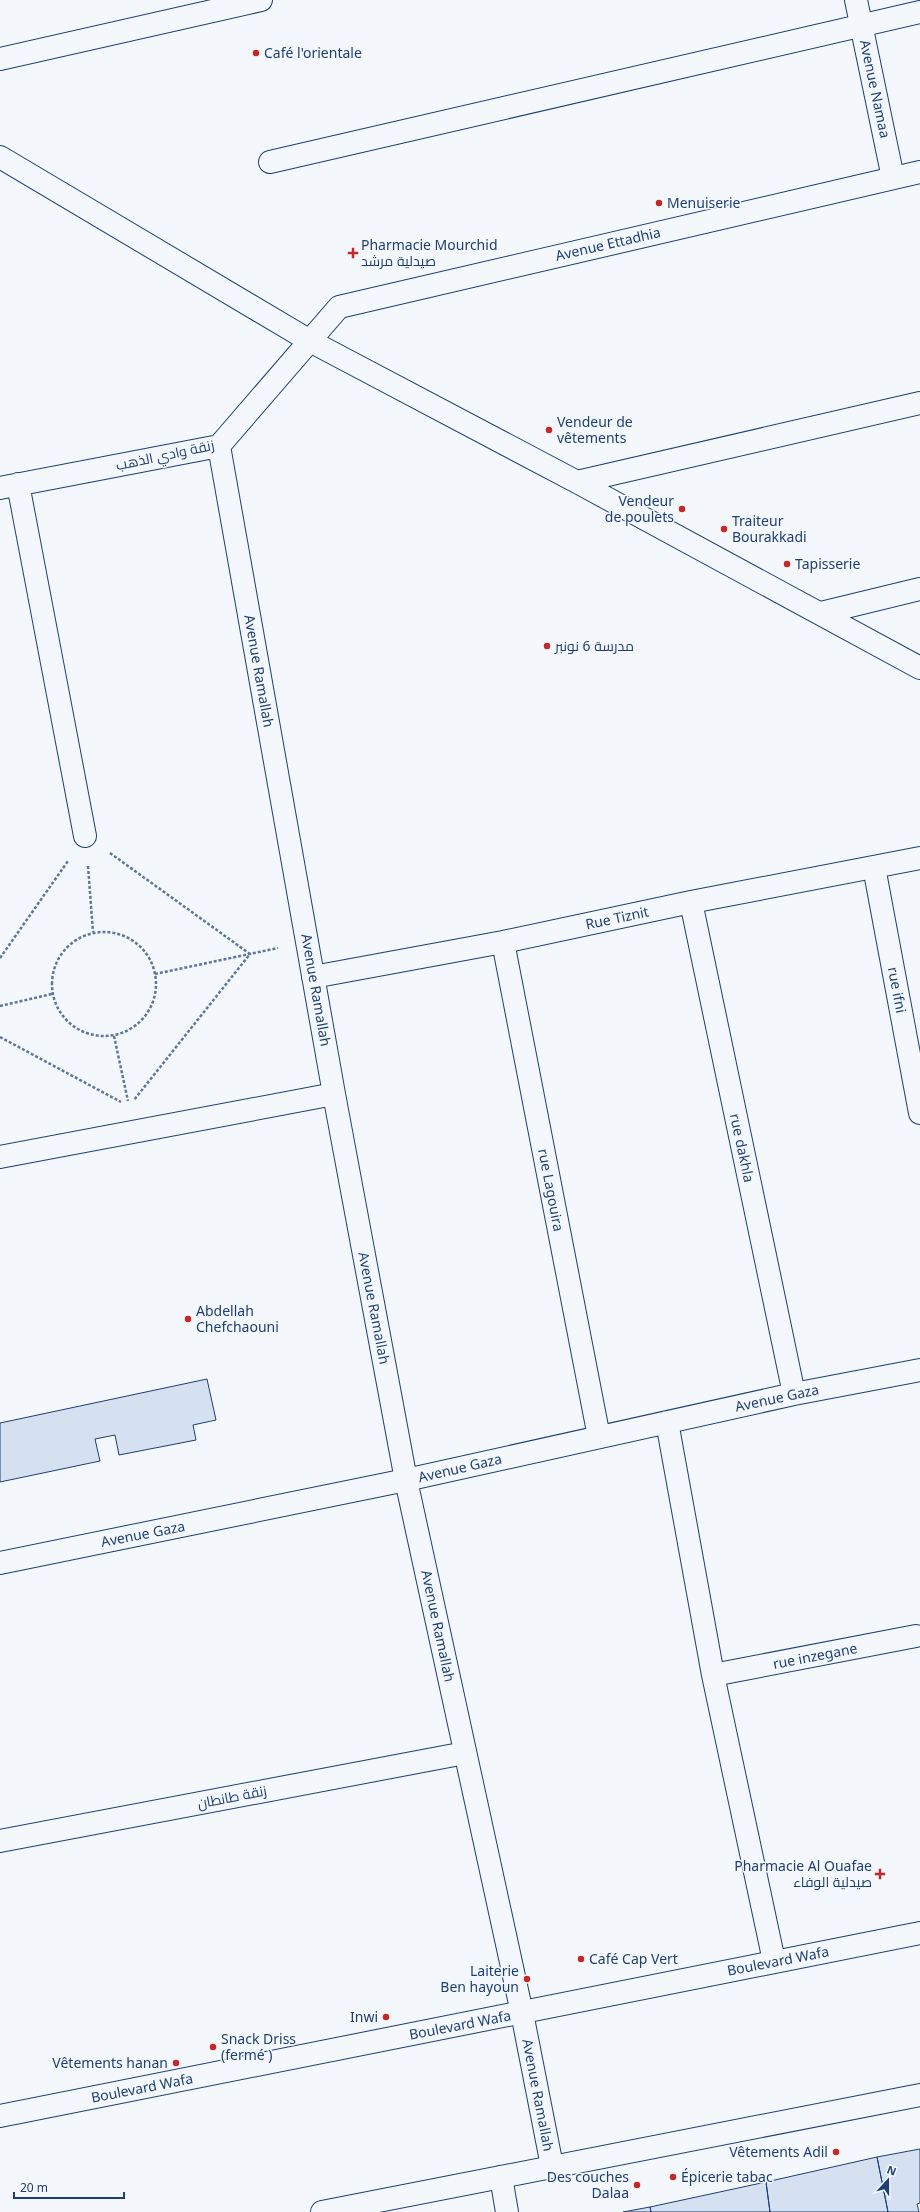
<svg xmlns="http://www.w3.org/2000/svg" width="920" height="2212" font-family="'Noto Sans',Cairo,sans-serif">
	<rect width="100%" height="100%" fill="#f4f7fb"/>
	<path fill="#d5e0f0" stroke="#1d3f73" d="M207,1379L216,1420L193,1425L196,1440L119,1455L115,1435L95,1439L100,1461L0,1482V1423Z
		M920,2149V2203L917,2204L919,2212H888L877,2157Z
		M877,2157L888,2212H770L766,2182Z
		M766,2182L770,2212H651L650,2207Z
		M650,2207L651,2212H623Z"/>
	<g fill="none" stroke-linecap="round" stroke-linejoin="round">
		<g stroke="#1d3f73" stroke-width="24">
			<path id="minor" d="M856,0L893,178
				M0,59L261,0
				M0,157L310,341L577,482L920,668
				M270,162L920,12
				M219,446L334,1094L406,1480L522,2013L552,2166
				M577,482L920,403
				M18,484L85,836
				M0,488L219,446L339,307L920,172
				M821,613L920,589
				M874,867L920,1113
				M691,902L794,1394
				M503,942L599,1437
				M313,977L503,942L691,902L920,858
				M0,1157L334,1094
				M667,1422L713,1675L774,1961
				M0,1563L406,1480L794,1394L920,1370
				M713,1675L916,1636
				M0,1841L465,1753
				M501,2177L507,2212"/>
		</g>
		<g stroke="#1d3f73" stroke-width="24">
			<path id="tertiary" d="M0,2116L920,1933
				M322,2212L920,2095"/>
		</g>
		<path stroke="#5e769c" stroke-width="2.5" stroke-dasharray="3 2" stroke-linecap="butt" d="M110,853L250,954L134,1100
			M88,866L93,932
			M52 984a52 52 0 1 1 104 0a52 52 0 1 1-104 0Z
			M0,958L68,861
			M155,974L278,948
			M0,1006L52,994
			M114,1036L128,1101
			M0,1037L121,1102"/>
		<use href="#minor" stroke="#f4f7fb" stroke-width="22"/>
		<use href="#tertiary" stroke="#f4f7fb" stroke-width="22"/>
	</g>
	<g fill="#c62828" stroke="#f4f7fb" stroke-width="1.5">
		<circle cx="256" cy="53" r="4"/>
		<circle cx="659" cy="203" r="4"/>
		<path d="M351 247h4v4h4v4h-4v4h-4v-4h-4v-4h4z"/>
		<circle cx="549" cy="430" r="4"/>
		<circle cx="682" cy="509" r="4"/>
		<circle cx="724" cy="529" r="4"/>
		<circle cx="787" cy="564" r="4"/>
		<circle cx="547" cy="646" r="4"/>
		<circle cx="188" cy="1319" r="4"/>
		<path d="M878 1868h4v4h4v4h-4v4h-4v-4h-4v-4h4z"/>
		<circle cx="581" cy="1959" r="4"/>
		<circle cx="527" cy="1979" r="4"/>
		<circle cx="386" cy="2017" r="4"/>
		<circle cx="213" cy="2047" r="4"/>
		<circle cx="176" cy="2063" r="4"/>
		<circle cx="836" cy="2152" r="4"/>
		<circle cx="673" cy="2177" r="4"/>
		<circle cx="637" cy="2185" r="4"/>
	</g>
	<g text-anchor="middle" stroke-width="3" stroke-linejoin="round" paint-order="stroke">
		<g font-size="14" fill="#1d3f73" stroke="#f4f7fb" text-anchor="start">
			<text x="264" y="58">Café l'orientale</text>
			<text x="667" y="208">Menuiserie</text>
			<text x="361" y="250">Pharmacie Mourchid<tspan x="361" dy="16">صيدلية مرشد</tspan></text>
			<text x="557" y="427">Vendeur de<tspan x="557" dy="16">vêtements</tspan></text>
			<text x="674" y="506" text-anchor="end">Vendeur<tspan x="674" dy="16">de poulets</tspan></text>
			<text x="732" y="526">Traiteur<tspan x="732" dy="16">Bourakkadi</tspan></text>
			<text x="795" y="569">Tapisserie</text>
			<text x="555" y="651">مدرسة 6 نونبر</text>
			<text x="196" y="1316">Abdellah<tspan x="196" dy="16">Chefchaouni</tspan></text>
			<text x="872" y="1871" text-anchor="end">Pharmacie Al Ouafae<tspan x="872" dy="16">صيدلية الوفاء</tspan></text>
			<text x="589" y="1964">Café Cap Vert</text>
			<text x="519" y="1976" text-anchor="end">Laiterie<tspan x="519" dy="16">Ben hayoun</tspan></text>
			<text x="378" y="2022" text-anchor="end">Inwi</text>
			<text x="221" y="2044">Snack Driss<tspan x="221" dy="16">(fermé )</tspan></text>
			<text x="168" y="2068" text-anchor="end">Vêtements hanan</text>
			<text x="828" y="2157" text-anchor="end">Vêtements Adil</text>
			<text x="629" y="2182" text-anchor="end">Des couches<tspan x="629" dy="16">Dalaa</tspan></text>
			<text x="681" y="2182">Épicerie tabac</text>
		</g>
		<g font-size="14" fill="#1d3f73" stroke="#f4f7fb">
			<text transform="translate(875 89) rotate(78)" y="5">Avenue Namaa</text>
			<text transform="translate(608 244) rotate(-13)" y="5">Avenue Ettadhia</text>
			<text transform="translate(165 455) rotate(-12)" y="5">زنقة وادي الذهب</text>
			<text transform="translate(259 671) rotate(80)" y="5">Avenue Ramallah</text>
			<text transform="translate(617 918) rotate(-12)" y="5">Rue Tiznit</text>
			<text transform="translate(316 990) rotate(80)" y="5">Avenue Ramallah</text>
			<text transform="translate(897 990) rotate(79)" y="5">rue ifni</text>
			<text transform="translate(742 1148) rotate(78)" y="5">rue dakhla</text>
			<text transform="translate(551 1190) rotate(79)" y="5">rue Lagouira</text>
			<text transform="translate(374 1308) rotate(79)" y="5">Avenue Ramallah</text>
			<text transform="translate(777 1398) rotate(-12)" y="5">Avenue Gaza</text>
			<text transform="translate(460 1468) rotate(-13)" y="5">Avenue Gaza</text>
			<text transform="translate(143 1534) rotate(-11)" y="5">Avenue Gaza</text>
			<text transform="translate(438 1626) rotate(78)" y="5">Avenue Ramallah</text>
			<text transform="translate(815 1656) rotate(-11)" y="5">rue inzegane</text>
			<text transform="translate(232 1797) rotate(-11)" y="5">زنقة طانطان</text>
			<text transform="translate(778 1961) rotate(-11)" y="5">Boulevard Wafa</text>
			<text transform="translate(460 2025) rotate(-11)" y="5">Boulevard Wafa</text>
			<text transform="translate(142 2088) rotate(-11)" y="5">Boulevard Wafa</text>
			<text transform="translate(538 2095) rotate(79)" y="5">Avenue Ramallah</text>
		</g>
	</g>
	<g transform="translate(888 2180) rotate(21)" stroke="#f4f7fb" stroke-width="3" paint-order="stroke">
	<path d="M0-3L7 15L0 10L-7 15Z" fill="#1d3f73"/>
	<text y="-6" font-size="11" font-weight="bold" text-anchor="middle" fill="#1d3f73">N</text>
	</g>
	<path d="M14 2192v6h110v-6" fill="none" stroke="#1d3f73" stroke-width="2"/>
	<text x="20" y="2192" font-size="12" fill="#1d3f73" stroke="#f4f7fb" stroke-width="3" paint-order="stroke">20 m</text>
</svg>
